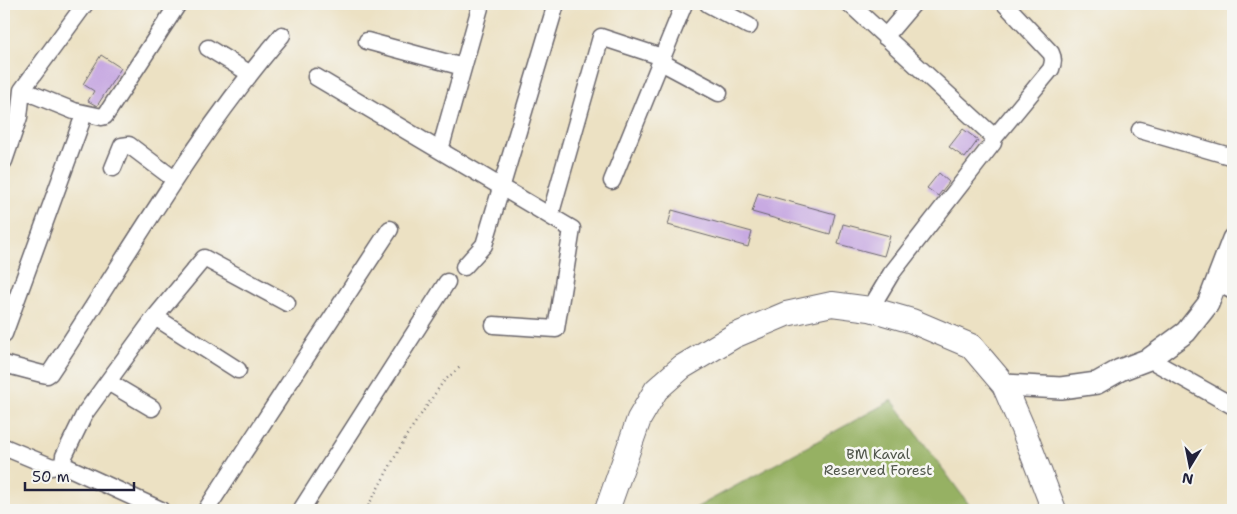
<svg xmlns="http://www.w3.org/2000/svg" width="1237" height="514" font-family="'Shantell Sans',sans-serif">
	<rect width="100%" height="100%" fill="#f6f6f2"/>
	<filter id="ink" filterUnits="userSpaceOnUse"><feTurbulence type="fractalNoise" baseFrequency=".02" numOctaves="2"/><feDisplacementMap in="SourceGraphic" scale="10" xChannelSelector="R" yChannelSelector="G"/><feConvolveMatrix kernelMatrix="1 2 1 2 8 2 1 2 1" color-interpolation-filters="sRGB"/></filter>
	<filter id="wash" filterUnits="userSpaceOnUse"><feTurbulence type="fractalNoise" baseFrequency=".0096" numOctaves="4" result="noise"/><feDisplacementMap in="SourceGraphic" scale="20" xChannelSelector="R" yChannelSelector="G"/><feGaussianBlur stdDeviation="1.12" result="paint"/><feColorMatrix in="noise" values="0 0 0 0 0 0 0 0 0 0 0 0 0 0 0 0 0 1.4 0 .05"/><feComposite in="paint" operator="in"/></filter>
	<g filter="url(#wash)">
		<rect width="100%" height="100%" fill="#ece1c3"/>
		<path fill="#96b163" stroke="#5c6a4f" d="M892,400L973,510H692Z"/>
		<g id="blocks">
			<path fill="#c8aae2" d="M101,55L121,68L97,106L88,101L94,91L83,84Z
				M963,129L978,140L965,158L949,147Z
				M939,173L949,182L938,196L927,188Z
				M758,193L835,214L830,234L752,212Z
				M672,210L752,232L748,247L668,225Z
				M843,224L890,236L884,256L838,244Z"/>
		</g>
	</g>
	<g filter="url(#ink)">
		<use href="#blocks" fill-opacity="0" stroke="#69656b" stroke-width="1"/>
		<g fill="none" stroke-linecap="round" stroke-linejoin="round">
			<g stroke="#69656b" stroke-width="19">
				<path id="minor" d="M708,4L749,26
					M850,4L992,135L994,138L993,143L891,274L870,309
					M885,37L913,4
					M367,41L463,67
					M208,48L249,73
					M661,62L719,93
					M316,77L572,229L556,329L494,325
					M22,90L74,111L102,117L105,116L178,4
					M1140,130L1233,157
					M994,138L1051,69C1053,63 1054,59 1051,53L1005,4
					M440,150L481,4
					M4,161L19,117L22,90L85,4
					M113,168L122,146L129,145L174,179
					M612,181L684,4
					M550,216L601,37L662,57
					M464,267L484,245L556,4
					M1216,282L1233,291
					M155,317L238,370
					M4,334L81,123
					M1149,359L1233,406
					M4,364L42,374L47,375L50,373C126,259 193,139 282,35
					M108,382L152,408
					M4,447L52,467L63,465
					M161,510L63,465L64,456L85,413L155,317L204,258L287,303
					M206,510L390,229
					M301,510L447,282"/>
			</g>
			<g stroke="#69656b" stroke-width="24">
				<path id="tertiary" d="M1004,385L1061,388L1097,383L1120,370L1149,359L1186,332L1208,304L1233,239"/>
			</g>
			<g stroke="#69656b" stroke-width="26">
				<path id="secondary" d="M607,510L639,419L656,390L682,367L734,336L786,314L832,304L870,309L912,321L971,346L1004,385L1023,429L1054,510"/>
			</g>
			<path stroke="#69656b" stroke-width="2.5" stroke-dasharray="1 4" stroke-linecap="butt" d="M366,510L407,435L443,382L460,367"/>
			<use href="#minor" stroke="#fff" stroke-width="16"/>
			<use href="#tertiary" stroke="#fff" stroke-width="21"/>
			<use href="#secondary" stroke="#fff" stroke-width="24"/>
		</g>
	</g>
	<g text-anchor="middle" stroke-width="5" stroke-linejoin="round" paint-order="stroke">
		<g font-size="14" fill="#50564b" stroke="#f6f6f2">
			<text x="878" y="459">BM Kaval<tspan x="878" dy="16">Reserved Forest</tspan></text>
		</g>
	</g>
	<rect width="1237" height="514" fill="none" stroke="#f6f6f2" stroke-width="20"/>
	<g transform="translate(1190 466) rotate(190)" stroke="#f6f6f2" stroke-width="4" paint-order="stroke">
	<path d="M0-4L9 19L0 12L-9 19Z" fill="#22223b"/>
	<text y="-8" font-size="14" font-weight="bold" text-anchor="middle" fill="#22223b">N</text>
	</g>
	<path d="M25 482v8h109v-8" fill="none" stroke="#22223b" stroke-width="2.5"/>
	<text x="32" y="482" font-size="15" fill="#22223b" stroke="#f6f6f2" stroke-width="4" paint-order="stroke">50 m</text>
</svg>
